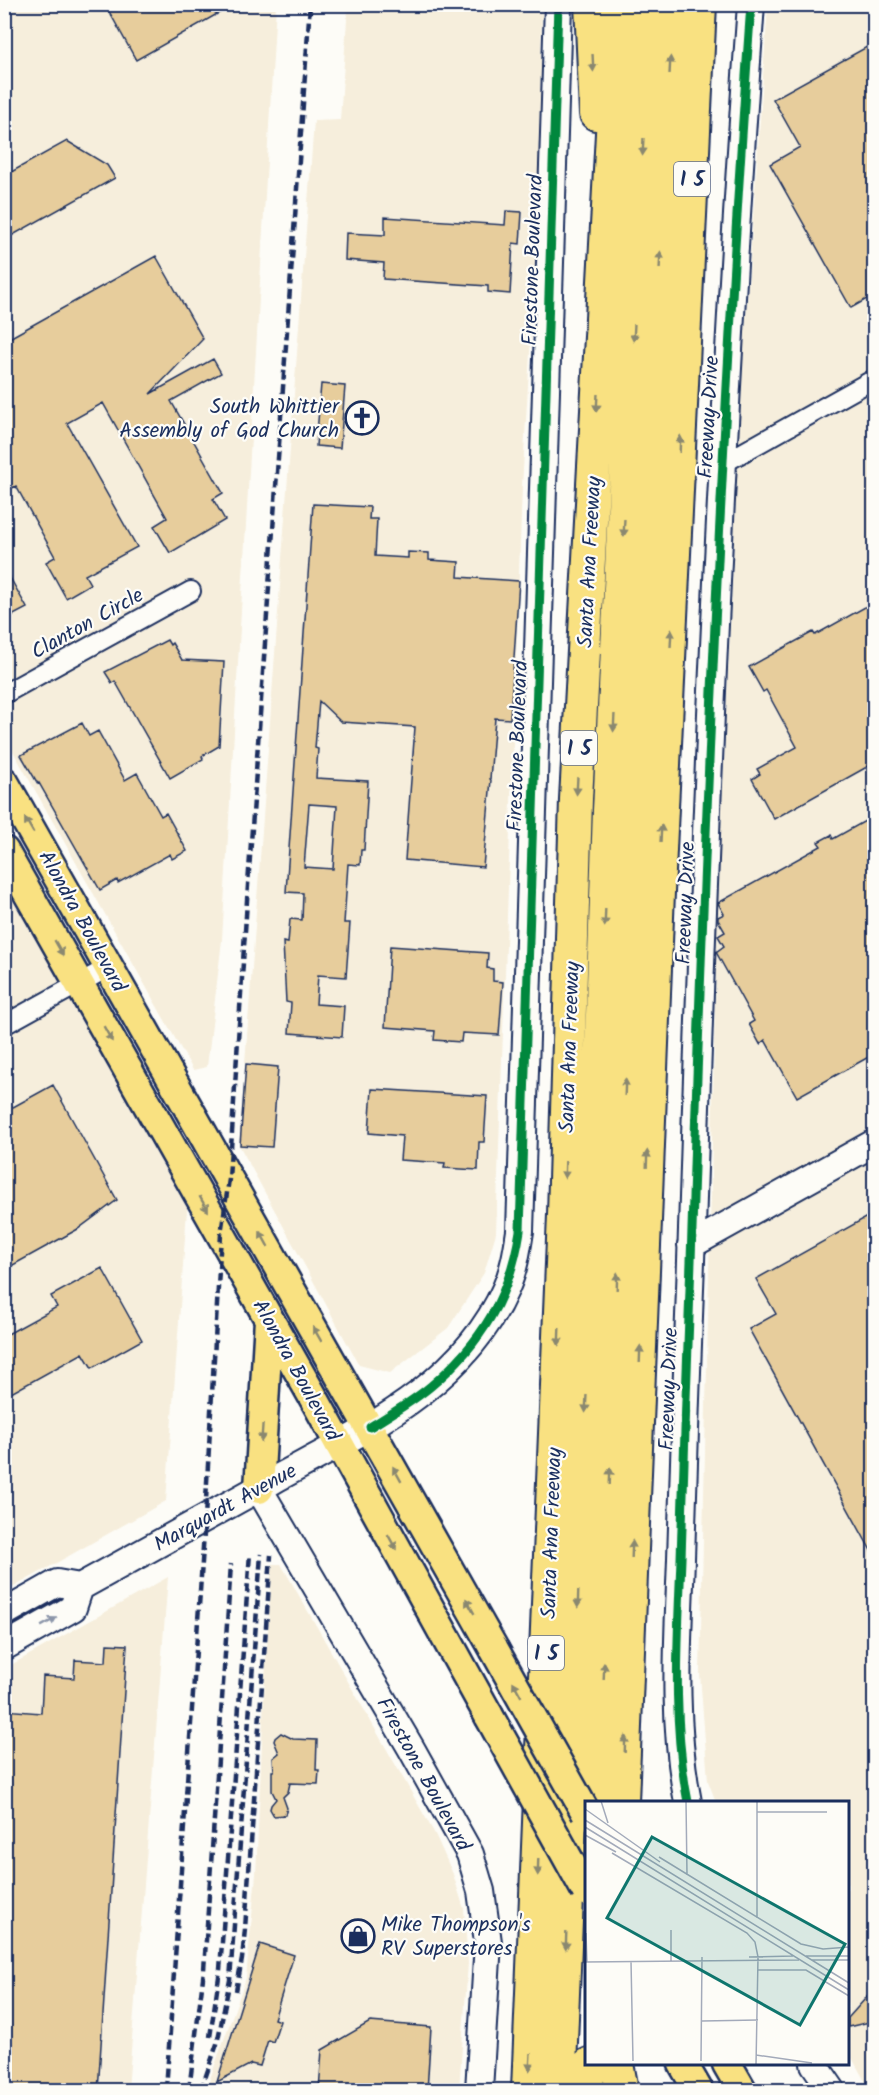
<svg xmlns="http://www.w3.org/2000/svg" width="879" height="2095" font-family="Kalam,sans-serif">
	<rect width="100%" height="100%" fill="#fdfcf7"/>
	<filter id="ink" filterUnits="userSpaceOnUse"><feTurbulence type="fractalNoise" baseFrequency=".0167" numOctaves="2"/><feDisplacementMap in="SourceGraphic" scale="12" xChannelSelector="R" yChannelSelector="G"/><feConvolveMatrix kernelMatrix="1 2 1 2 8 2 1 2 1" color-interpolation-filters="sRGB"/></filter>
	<g filter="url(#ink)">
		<path fill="#f6eedc" d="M4,5H276L222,940L207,1067L193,1070L5,737Z
			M348,5H542L539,201L522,487L496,1233L484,1273L448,1328L390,1373L359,1365L239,1145L314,121L340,120Z
			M768,5H874V2090H870L848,2051V1802H716L708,1781L700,1674L717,918L741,388Z
			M4,875L188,1196L166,1501L5,1592Z
			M272,1564H281L435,1834L453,1874L464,1909L468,1963L459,2090H206L246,1978L256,1874L264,1697Z
			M168,1577L128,2090H5L4,1669Z"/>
		<path fill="#e7cd9c" stroke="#1b2f5e" stroke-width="1.5" fill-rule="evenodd" d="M105,4H235L136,60Z
			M874,43V295L851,308L770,164L800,147L773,99Z
			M67,141L107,165L115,178L4,240V176Z
			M506,211L522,212L520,244L513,243L510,294L488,292V286L383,279L384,263L345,260L346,233L385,235V217L505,225Z
			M156,256L203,339L150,394L213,359L221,373L171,401L223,493L213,499L225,520L170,553L154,526L167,518L103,403L67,423L137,547L85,575L90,584L66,598L46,562L55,557L16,486L4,492V341Z
			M321,384L345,386L340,448L316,446Z
			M313,504L370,507L369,519H377L375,556L408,558V552L429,553V560L459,562L458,577L519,581L510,719L495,718L490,779L491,780L483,867L405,860L415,727L341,722L319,701L315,748L318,749L316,778L368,781L364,850H361L360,865L348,864L344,923H350L346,977L318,975L316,1004L344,1006L342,1037L289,1033L291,1003L286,1002L283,942L288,943L290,919L302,920L303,893L286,892ZM309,804L337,806L333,869L304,867Z
			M4,567L27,608L4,620Z
			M874,602V763L774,819L752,779L760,774L757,769L797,747L766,690L763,692L749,667L813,632L815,635Z
			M167,640L170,645L172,643L182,660L224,662L219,746L202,756L203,759L170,778L115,681L112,683L105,672Z
			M82,723L89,736L98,731L125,780L137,773L161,816L166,813L187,851L172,859L170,854L118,883L117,880L100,890L39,783L38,784L21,755Z
			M874,816V1054L797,1097L765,1040L760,1044L749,1024L754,1021L716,952L724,946L718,936L725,932L718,920V917L724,914L718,903L821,846L818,842L831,835L833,839Z
			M390,946L488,953L487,968L493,969V981L503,982L499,1035L462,1033L461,1042L434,1040L435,1031L385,1027Z
			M246,1064L278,1067L272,1147L240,1145Z
			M53,1085L117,1200L78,1229L4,1270V1112Z
			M372,1089L487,1096L484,1142H479L478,1170L444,1168L445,1163L400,1160L402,1136L369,1133Z
			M874,1213V1556L749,1329L776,1314L756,1279Z
			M102,1268L142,1340L92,1368L83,1353L4,1397V1336L57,1307L51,1296Z
			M107,1644L127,1645L98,2091H4V1710L41,1713L43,1676L74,1678L75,1660L106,1662Z
			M281,1733L293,1739L317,1740L316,1770H319L318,1784L290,1783L288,1792L283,1797L287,1808L285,1815L274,1816L270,1809L271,1805L276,1799L272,1791V1771H274L273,1758L279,1753L274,1741L275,1738Z
			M260,1944L294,1955L274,2019L280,2021L273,2042L268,2040L260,2066L251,2064L217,2082Z
			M874,1989V2021L848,2027V2018Z
			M370,2022L431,2027L427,2091H319L322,2050Z"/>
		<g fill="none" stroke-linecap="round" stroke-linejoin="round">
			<g stroke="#1b2f5e" stroke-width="22">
				<path id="street" d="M724,463L874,379
					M4,694L191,591
					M4,1025L109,967"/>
			</g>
			<g stroke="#1b2f5e" stroke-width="30">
				<path id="secondary" d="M691,1245L874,1143
					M259,1489L411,1748L470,1854L481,1891L488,1942L479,2090
					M4,1613L57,1583L80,1587C144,1552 208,1517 272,1481C361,1432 463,1387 506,1288C514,1270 517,1251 520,1231L558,4
					M4,1647L73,1608L80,1587
					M688,1802C672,1722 678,1640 681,1559C684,1460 687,1360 691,1261C704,842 721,423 751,4
					M814,2064L832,2090"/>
			</g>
			<g stroke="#1b2f5e" stroke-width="33">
				<path id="primary" d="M4,782L494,1649
					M4,851L316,1402L489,1716
					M259,1489L269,1319
					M683,2064L698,2090
					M727,2064L742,2090"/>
			</g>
			<g stroke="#1b2f5e" stroke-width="36">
				<path id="highway" d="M591,4L596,114
					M599,1802L632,888L672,4
					M622,1802L658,892L700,4
					M617,2064L622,2090
					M528,2090L564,1215L576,799L619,4
					M559,2090L595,1220L609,810L649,4
					M587,2090L589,2064"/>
			</g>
			<use href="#street" stroke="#fdfcf7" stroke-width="18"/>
			<use href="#secondary" stroke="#fdfcf7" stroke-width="26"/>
			<use href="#primary" stroke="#f9e181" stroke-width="28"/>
			<use href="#highway" stroke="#f9e181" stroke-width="32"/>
			<path stroke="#1b2f5e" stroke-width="4.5" stroke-dasharray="9 4.5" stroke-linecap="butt" d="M236,1991L242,1959L245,1929L271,1555
				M210,2037L220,1970L250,1553
				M166,2090L205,1518L221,1234L229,1179L248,885L310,4
				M189,2090L204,1970L231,1564
				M201,2090L217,2044L230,1980L261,1554"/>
			<g stroke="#1b2f5e" stroke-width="33" stroke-linecap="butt">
				<path id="primary-bridge" d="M494,1649L586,1813
					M489,1716L586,1891"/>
			</g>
			<use href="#primary-bridge" stroke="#f9e181" stroke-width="28"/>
			<g stroke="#fdfcf7" stroke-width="13">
				<path id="cycleway" d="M370,1427C391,1414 412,1402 431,1386C481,1344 510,1296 520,1231L558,4
					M688,1802C672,1722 678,1640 681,1559C684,1460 687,1360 691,1261C704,842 721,423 751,4"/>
			</g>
			<use href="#cycleway" stroke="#00873e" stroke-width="9"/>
		</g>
		<defs><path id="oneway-solid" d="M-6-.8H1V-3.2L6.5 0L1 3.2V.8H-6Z" transform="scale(1.5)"/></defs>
		<g fill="#8a8870">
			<use href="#oneway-solid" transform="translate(593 63) rotate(87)"/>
			<use href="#oneway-solid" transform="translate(670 65) rotate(-87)"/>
			<use href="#oneway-solid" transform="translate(643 147) rotate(93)"/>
			<use href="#oneway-solid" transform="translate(660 260) rotate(-87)"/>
			<use href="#oneway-solid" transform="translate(634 333) rotate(93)"/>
			<use href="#oneway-solid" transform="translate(597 403) rotate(93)"/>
			<use href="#oneway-solid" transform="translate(680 444) rotate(-88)"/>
			<use href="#oneway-solid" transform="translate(624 528) rotate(93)"/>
			<use href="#oneway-solid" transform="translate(671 638) rotate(-87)"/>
			<use href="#oneway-solid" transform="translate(614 723) rotate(93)"/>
			<use href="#oneway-solid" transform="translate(577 786) rotate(93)"/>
			<use href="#oneway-solid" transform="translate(29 825) rotate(-120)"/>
			<use href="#oneway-solid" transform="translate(661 833) rotate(-87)"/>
			<use href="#oneway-solid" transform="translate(605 918) rotate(92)"/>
			<use href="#oneway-solid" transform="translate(59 948) rotate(60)"/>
			<use href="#oneway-solid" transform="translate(108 1034) rotate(61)"/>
			<use href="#oneway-solid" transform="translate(625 1087) rotate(-88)"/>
			<use href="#oneway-solid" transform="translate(647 1159) rotate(-88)"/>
			<use href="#oneway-solid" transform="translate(565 1170) rotate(92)"/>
			<use href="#oneway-solid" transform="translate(204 1204) rotate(60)"/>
			<use href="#oneway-solid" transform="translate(264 1239) rotate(-119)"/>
			<use href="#oneway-solid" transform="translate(617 1281) rotate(-88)"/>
			<use href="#oneway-solid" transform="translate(317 1334) rotate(-120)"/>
			<use href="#oneway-solid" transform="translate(559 1337) rotate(92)"/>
			<use href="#oneway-solid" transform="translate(640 1354) rotate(-88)"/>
			<use href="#oneway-solid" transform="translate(586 1404) rotate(93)"/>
			<use href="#oneway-solid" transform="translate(262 1433) rotate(94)"/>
			<use href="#oneway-solid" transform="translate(397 1474) rotate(-119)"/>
			<use href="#oneway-solid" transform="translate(610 1476) rotate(-88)"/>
			<use href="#oneway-solid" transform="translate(392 1542) rotate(61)"/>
			<use href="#oneway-solid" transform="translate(632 1549) rotate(-88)"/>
			<use href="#oneway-solid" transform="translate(578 1599) rotate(92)"/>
			<use href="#oneway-solid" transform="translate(470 1606) rotate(-119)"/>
			<use href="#oneway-solid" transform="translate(604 1671) rotate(-88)"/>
			<use href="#oneway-solid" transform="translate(517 1689) rotate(-119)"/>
			<use href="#oneway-solid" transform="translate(625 1744) rotate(-88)"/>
			<use href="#oneway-solid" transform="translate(538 1867) rotate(92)"/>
			<use href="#oneway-solid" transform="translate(566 1941) rotate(92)"/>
			<use href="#oneway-solid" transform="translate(530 2062) rotate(93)"/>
		</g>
		<use fill="#8c96aa" href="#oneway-solid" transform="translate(49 1622) rotate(-29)"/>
	</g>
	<defs>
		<g id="church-ring" transform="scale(1.725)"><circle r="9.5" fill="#fdfcf7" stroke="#1b2f5e" stroke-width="1.5"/><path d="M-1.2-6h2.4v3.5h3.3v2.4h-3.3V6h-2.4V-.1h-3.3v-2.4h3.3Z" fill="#1b2f5e"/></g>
		<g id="shop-ring" transform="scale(1.725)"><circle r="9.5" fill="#fdfcf7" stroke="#1b2f5e" stroke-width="1.5"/><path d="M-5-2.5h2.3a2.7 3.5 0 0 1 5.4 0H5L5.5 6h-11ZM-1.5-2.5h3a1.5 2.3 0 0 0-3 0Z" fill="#1b2f5e"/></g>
	</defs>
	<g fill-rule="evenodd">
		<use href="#church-ring" x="362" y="418"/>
		<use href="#shop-ring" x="358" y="1936"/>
	</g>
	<g text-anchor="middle" stroke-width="4.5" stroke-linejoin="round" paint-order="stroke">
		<g fill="#fdfcf7" stroke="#5f6c8c" stroke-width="1.5">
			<rect x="674" y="162" width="36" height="34" rx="4.5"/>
			<rect x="561" y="731" width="36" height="34" rx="4.5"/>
			<rect x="528" y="1636" width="36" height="34" rx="4.5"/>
		</g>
		<g font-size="20" font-weight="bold" fill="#1b2f5e">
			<text x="692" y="186">I 5</text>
			<text x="579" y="755">I 5</text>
			<text x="546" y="1660">I 5</text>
		</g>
		<g font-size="21" fill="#1b2f5e" stroke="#fdfcf7">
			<text transform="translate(532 260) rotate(-88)" y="7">Firestone Boulevard</text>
			<text transform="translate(708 417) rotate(-87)" y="7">Freeway Drive</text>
			<text transform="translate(589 562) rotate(-87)" y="7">Santa Ana Freeway</text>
			<text transform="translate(87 623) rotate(-29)" y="7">Clanton Circle</text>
			<text transform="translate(517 746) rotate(-88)" y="7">Firestone Boulevard</text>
			<text transform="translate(685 903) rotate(-88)" y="7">Freeway Drive</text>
			<text transform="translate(83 921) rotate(61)" y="7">Alondra Boulevard</text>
			<text transform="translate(569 1047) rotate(-88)" y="7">Santa Ana Freeway</text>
			<text transform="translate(297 1370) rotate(61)" y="7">Alondra Boulevard</text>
			<text transform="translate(668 1389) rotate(-88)" y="7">Freeway Drive</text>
			<text transform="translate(225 1507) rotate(-29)" y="7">Marquardt Avenue</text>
			<text transform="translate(551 1533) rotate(-88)" y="7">Santa Ana Freeway</text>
			<text transform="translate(424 1774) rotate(61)" y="7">Firestone Boulevard</text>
		</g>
		<g font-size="21" fill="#1b2f5e" stroke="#fdfcf7" text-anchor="end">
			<text x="339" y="413">South Whittier<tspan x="339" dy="24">Assembly of God Church</tspan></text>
			<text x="381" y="1931" text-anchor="start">Mike Thompson's<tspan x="381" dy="24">RV Superstores</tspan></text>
		</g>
	</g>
	<g transform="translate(585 1801)">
		<rect width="264" height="264" fill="#fdfcf7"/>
		<path fill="none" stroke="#a3aaba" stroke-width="1.5" d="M16,0L23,22M101,0L102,74M172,0V117M0,8L75,61M172,11H242M0,19L264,182M0,26L264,189M0,34L31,51M27,52L162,132L170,141L173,156M74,56L216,143L238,148L264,146M86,129V160M1,132L2,161M221,155H264M164,156L208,155M227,159H264M46,160L48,260M0,161L214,159M173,169H221L264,195M117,220L173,219M171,254L227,262M116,260L117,156M171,264L173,157"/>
		<path fill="#0f766e" fill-opacity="0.15" stroke="#0f766e" stroke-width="3" d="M67,36L260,143L215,224L22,117Z"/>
		<rect width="264" height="264" fill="none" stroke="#1b2f5e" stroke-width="3"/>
	</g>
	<rect width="879" height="2095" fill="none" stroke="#fdfcf7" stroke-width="24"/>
	<rect x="12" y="12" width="855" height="2071" fill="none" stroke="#1b2f5e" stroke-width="2" filter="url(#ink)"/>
</svg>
